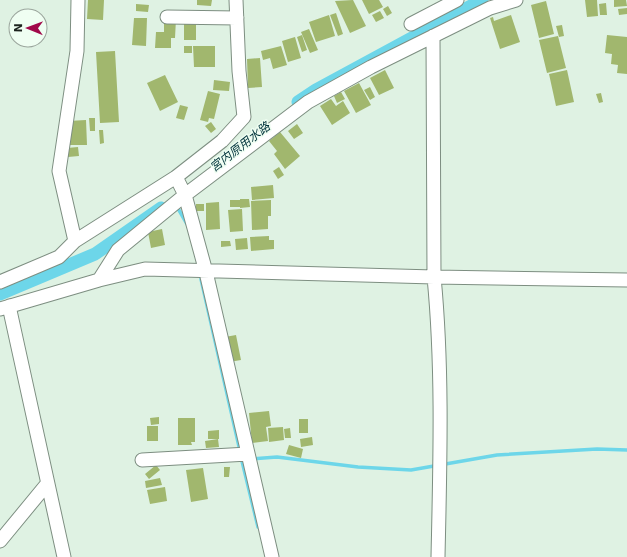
<svg xmlns="http://www.w3.org/2000/svg" width="627" height="557" font-family="'DejaVu Sans','Noto Sans JP',sans-serif">
	<rect width="100%" height="100%" fill="#dff2e3"/>
	<g fill="none" stroke-linecap="round" stroke-linejoin="round">
		<path stroke="#6dd6e9" stroke-width="3.5" d="M176,205L187,224
			M201,279L240,451
			M241,457L258,527
			M251,459L277,457L358,467L411,470L497,455L597,449L627,450"/>
		<path stroke="#6dd6e9" stroke-width="13" d="M298,102L316,90L482,0
			M0,294L95,254L161,208"/>
	</g>
	<path fill="#a1b76e" d="M88,0H104L103,20L87,19Z
		M197,0H212L211,6L197,5Z
		M353,0L366,26L350,33L335,1Z
		M362,0H379L383,7L369,14Z
		M585,0H597L598,16L587,17Z
		M614,0H626L627,6L614,7Z
		M546,1L554,34L539,38L531,5Z
		M606,3L607,15H600L599,4Z
		M136,4L149,5L148,12L136,11Z
		M388,6L392,13L387,16L383,9Z
		M627,8V14L619,15L618,9Z
		M380,11L384,18L376,22L372,15Z
		M336,13L343,34L338,36L330,15Z
		M329,15L335,36L316,42L309,22Z
		M511,15L520,42L500,49L490,18L493,17L494,21Z
		M134,18H147L146,46L132,45Z
		M164,19H176L175,38H171V48H155L156,32H164Z
		M184,21H196V40H184Z
		M562,25L564,36L559,37L556,26Z
		M309,29L318,50L310,53L301,32Z
		M302,35L307,50L302,52L297,37Z
		M607,35L627,37V74L617,73L618,65L611,64L612,54L605,53Z
		M558,36L566,68L547,73L539,40Z
		M295,37L301,58L288,62L282,41Z
		M184,46H192V53H184Z
		M193,46H215V67H194Z
		M281,46L287,65L273,69L270,58L263,60L261,51Z
		M115,51L119,122L100,123L96,52Z
		M260,58L262,87L248,88L247,59Z
		M385,70L394,88L379,95L370,78Z
		M567,70L574,102L556,106L549,74Z
		M165,75L178,102L160,111L147,83Z
		M214,80L230,82L229,91L213,90Z
		M359,83L371,105L356,113L344,91Z
		M370,87L375,97L370,100L364,90Z
		M208,91L220,94L214,119L209,118L208,122L200,120Z
		M341,92L345,99L337,103L334,96Z
		M601,93L603,102L599,103L596,94Z
		M331,99L336,106L343,101L350,113L332,125L320,106Z
		M180,105L188,107L184,120L176,118Z
		M89,118H95V131H90Z
		M86,120L87,145H69L68,121Z
		M211,122L216,129L211,133L205,126Z
		M297,124L303,133L294,139L288,131Z
		M99,130H103L104,143L100,144Z
		M280,132L300,156L285,169L274,154L277,151L269,141Z
		M78,147L79,156L68,157L67,148Z
		M279,167L284,175L278,179L273,171Z
		M273,185L274,198L252,200L251,187Z
		M240,199H249L250,207L240,208Z
		M230,200H240V207H230Z
		M271,200V216H268V229L252,230L251,201Z
		M219,202L220,229L206,230V203Z
		M196,204H204V211H196Z
		M242,209L243,231L230,232L228,210Z
		M162,229L165,245L151,248L148,232Z
		M269,236V240H274V249L251,251L250,237Z
		M247,238L248,249L236,250L235,239Z
		M221,241H230L231,246L221,247Z
		M236,335L241,360L229,362L225,337Z
		M269,411L271,426L266,427L268,441L252,443L249,413Z
		M159,417V424L151,425L150,418Z
		M178,418H195V442H191L192,445H178Z
		M299,419H308V433H299Z
		M147,426H158V441H147Z
		M283,427L284,440L269,442L268,428Z
		M290,428L291,438H285L284,429Z
		M219,430V439H208V431Z
		M312,437L313,445L301,447L300,439Z
		M218,439L219,447L206,448L205,441Z
		M289,445L303,449L301,458L286,454Z
		M156,465L160,470L149,479L145,474Z
		M224,467H230L229,477H224Z
		M203,468L208,499L191,502L186,470Z
		M160,478L162,485L146,488L145,481Z
		M165,487L167,501L150,504L147,490Z"/>
	<g fill="none" stroke-linecap="round" stroke-linejoin="round">
		<g stroke="#7d8e81" stroke-width="15">
			<path id="minor" d="M236,0L239,71L244,117L222,141L176,177L185,195L206,272L272,557
				M167,17L237,18
				M411,24L457,0
				M433,36L434,277C443,370 440,464 438,557
				M75,241L176,177
				M99,280L118,250L185,195L308,102L371,67L490,8L516,0
				M0,282L59,257L75,241L59,171L77,51L78,0
				M9,306L64,557
				M0,309L99,280L145,269L434,277L627,280
				M142,460L248,454
				M0,541L47,484"/>
		</g>
		<use href="#minor" stroke="#fff" stroke-width="13"/>
	</g>
	<g text-anchor="middle" stroke-width="3" stroke-linejoin="round" paint-order="stroke">
		<g font-size="12" font-style="italic" fill="#00333b" stroke="#effef2">
			<text transform="translate(240 147) rotate(-38)" y="4">宮内原用水路</text>
		</g>
	</g>
	<g transform="translate(28 28) rotate(271)"><circle r="19" fill="#effef2" stroke="#9ba69d"/>
	<path d="M0-3L7 15L0 10L-7 15Z" fill="#a1094a"/>
	<text y="-6" font-size="11" font-weight="bold" text-anchor="middle" fill="#1c231e">N</text>
	</g>
</svg>
